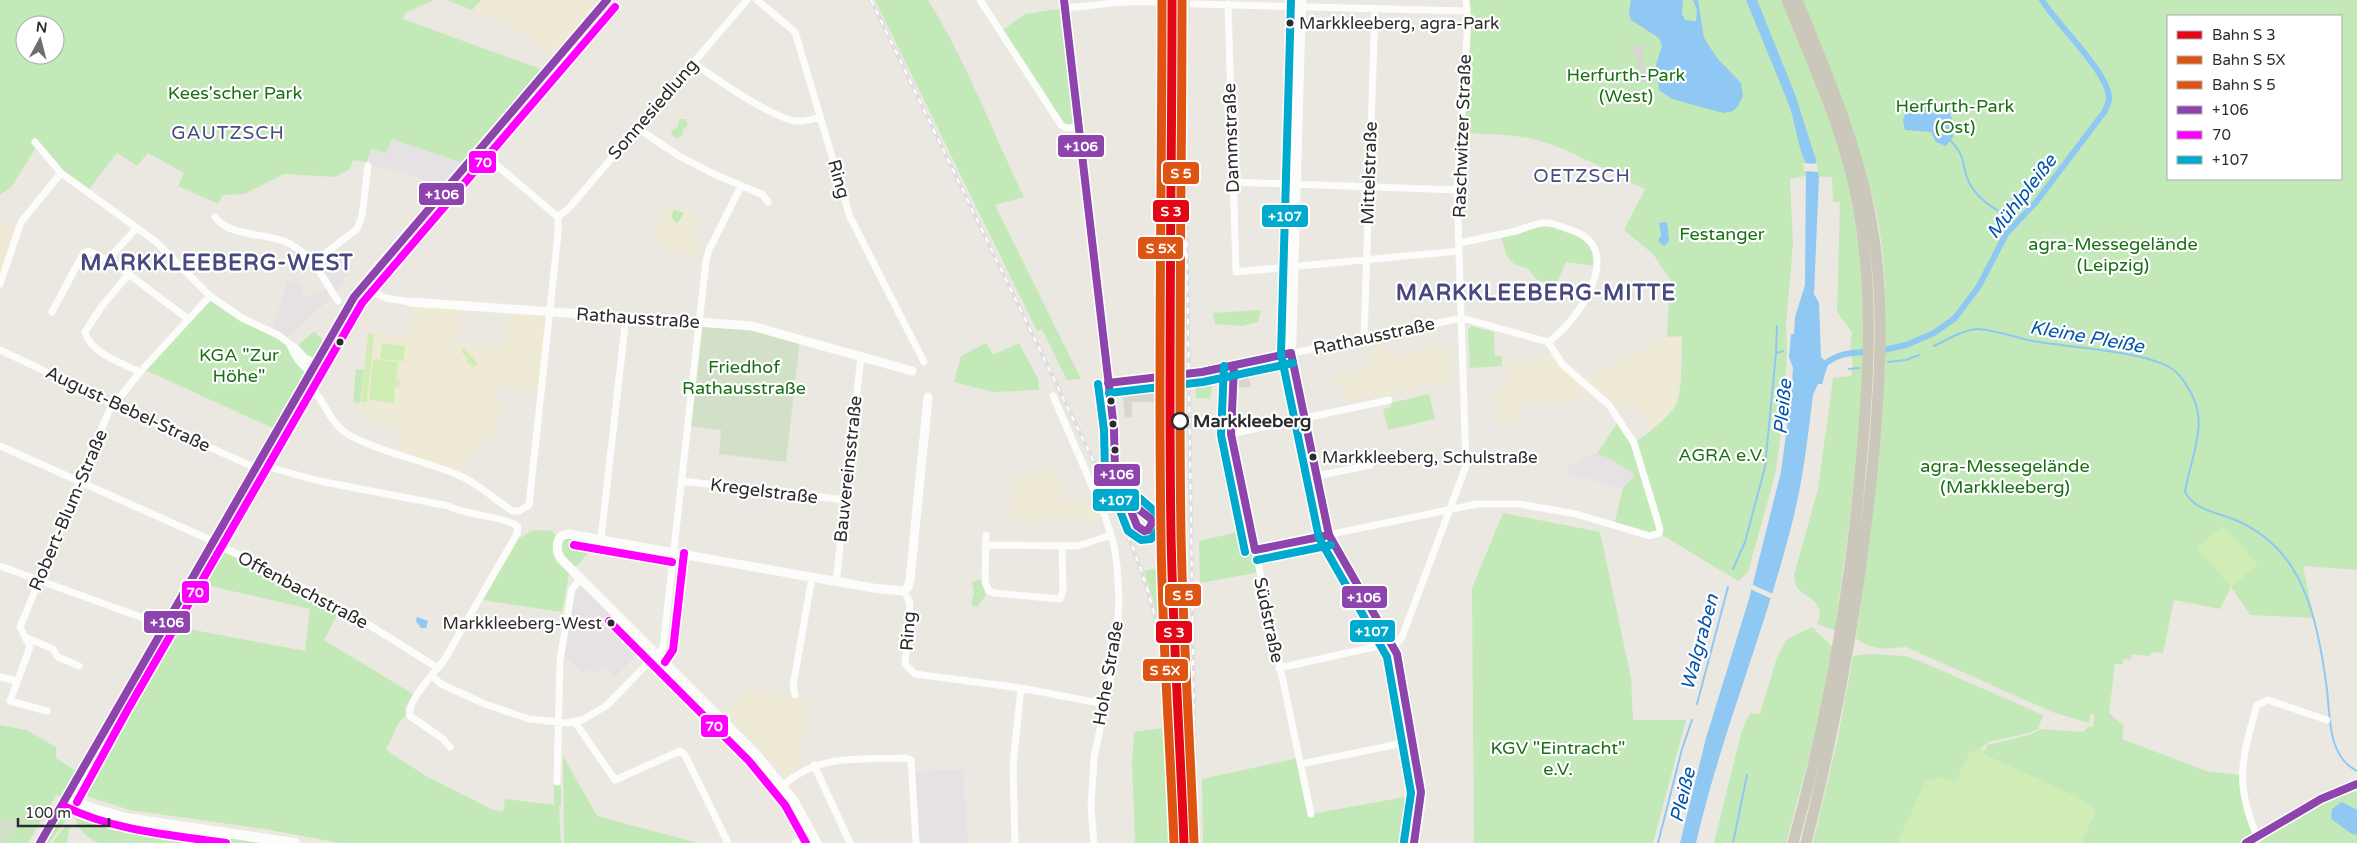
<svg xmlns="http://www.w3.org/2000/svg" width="2357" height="843" font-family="'Varela Round',sans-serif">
	<rect width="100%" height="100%" fill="#ebe8e1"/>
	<path fill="#e6e2e4" d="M394,139L466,164L445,190L404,172L368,166L371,149Z
		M342,258L352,267L334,295L285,340L272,332L287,281L303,286L302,292L306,298L329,288L321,273Z
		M1593,453L1609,458L1636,475L1623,488L1564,473L1570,465Z
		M581,579L647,645L615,677L603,666L595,674L587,668L582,673L566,657H560L572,589Z
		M963,769L968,843H916L911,772Z"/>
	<path fill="#eeead5" d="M481,0H607L556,59L510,24L472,10Z
		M666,203L701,217L691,237L700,241L694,257L660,244V239L652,236Z
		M0,221L20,228L0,284Z
		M414,302L462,305L458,344L505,348L510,308L549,311L541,391L496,386L494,402L504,405L503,413H497L494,437L479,436L477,455H469L462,476L397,455L400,428L370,419L371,414L359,413L360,403L353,402L356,369H365L368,333L410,335Z
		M1682,335L1676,404L1651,430L1633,402L1616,414L1589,386L1575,402L1519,404V424L1498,425L1497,391L1507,390L1506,361L1536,360L1548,356L1553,350L1584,381L1616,362L1667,337Z
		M1384,340L1388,358L1447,345L1454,380L1400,391L1399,386L1394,387L1395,392L1345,402L1341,386L1336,387L1334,378L1370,370L1368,357L1377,352L1375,341Z
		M1054,468L1063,490L1062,502H1087L1097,497L1106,520L1011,521L1015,474L1043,473Z
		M748,691L809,700L797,769L787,777L724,712Z"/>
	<path fill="#c4e9b8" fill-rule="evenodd" d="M0,0H434L405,13L403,19L546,71L466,164L392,139L386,153L371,149L367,162L353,160L350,169L335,177L284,174L244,194L223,195L218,204L178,186L184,173L148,153L137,166L117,153L86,193L61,173L38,144L12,186L0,195ZM25,25H55V55H25Z
		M447,0H481L472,10Z
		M875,0H928C967,62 992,131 1024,197L995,205L1081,379L1067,380L1042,329L1037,331Z
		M1466,0H2357V570L2303,566L2314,618L2250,615L2231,587L2220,609L2174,600L2163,653L2151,652L2150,656L2132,654L2131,660L2123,659V664H2115L2109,713L2124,726L2122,739L2206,771L2241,775L2257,835L2357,784V843H2081L2096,810L2074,796L1983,754L1987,745L2029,735L2041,729L2083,732L2089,726L2093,727L2094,715L2091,714L2089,723L2052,712L1906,647C1884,649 1875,651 1856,639C1865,570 1872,502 1878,432C1884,351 1893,275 1872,195L1851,200C1880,342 1853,489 1835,630L1817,624C1827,603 1808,599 1796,587L1794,575L1818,489L1833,378L1851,376L1853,365L1850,349L1852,332L1837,312L1840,202H1833L1832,177L1805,176L1790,179L1793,243L1786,326L1787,351L1783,420L1775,475L1748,572L1738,581L1659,533L1655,536L1614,525L1623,488L1635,475L1609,458L1597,454L1619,420L1634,443C1646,435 1672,415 1677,403C1683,385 1681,355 1682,336L1667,337L1670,279L1653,254L1624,230L1645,189C1611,173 1569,148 1533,139C1509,134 1484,134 1460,133ZM2168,16H2341V179H2168Z
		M1065,8L1078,127L1067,128L1001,31L1025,14Z
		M680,119H686L688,125L683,129L682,136L676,138L672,135L671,131L678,126Z
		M674,209L684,213L677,224L671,217Z
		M1546,222L1591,242L1597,266L1566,262L1555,287L1536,279L1528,269L1514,264L1507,256L1500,234Z
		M210,296L282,337L310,372L277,430L143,369Z
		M1261,310L1258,322L1242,326L1215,324L1213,313Z
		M1472,326L1494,332L1495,356H1502V366L1470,368L1468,329Z
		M314,331L327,344L316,363L295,348Z
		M986,343L993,355L1019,343L1038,379L1039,390L993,392L954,382L961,356Z
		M356,369L364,370L360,403L353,402Z
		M1209,371L1212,384L1210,399L1196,398L1194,373Z
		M1429,394L1435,419L1388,430L1383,409L1391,407V403Z
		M1503,513L1600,532L1631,678L1633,720H1686L1653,843H1474L1472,588Z
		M1251,529L1260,572L1200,583L1199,541Z
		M543,530L552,531L556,536L598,543L569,574L562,612L482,600L518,539L531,531Z
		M217,549L339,611L324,640L413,694L405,707L406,715L399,722L386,750L426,776L493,810L503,811L505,799L554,805V777L561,787V806H559L561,843H340L264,829L130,810L89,797L85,793L117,725L173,626L305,651L310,609L197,583Z
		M1169,566V597L1179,759L1180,838C1175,747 1174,658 1144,571Z
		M983,579V587L986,595L977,607L971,605L974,593L972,582Z
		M1812,627L1832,646L1817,727L1786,843H1714L1741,733L1750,713L1760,714L1777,657L1787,639Z
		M1868,654L1905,656L1920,661L2043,715L2038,729L2029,733L1988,742L1981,748L1970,753L1956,782H1952L1941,778L1926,781L1898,843H1813L1838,737L1853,656Z
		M0,725L26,730L56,747V758L81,774L67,799L56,795L28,843H7L18,822L0,818Z
		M1169,727L1175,843H1135L1132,763L1134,732Z
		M105,738L86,785L80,788V786Z
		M563,756L597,816L698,843H564Z
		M1299,758L1311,814L1421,794L1414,843H1203L1202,779Z
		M76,809L109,820L128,824L263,843H99C87,838 71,825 76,809Z
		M64,814L67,815V819L49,843H44Z
		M70,824L67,843H52L65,826Z"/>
	<path fill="#d3e0c8" d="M699,322L752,326L800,338L786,462L719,454L721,430L688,426Z
		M0,818L18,822L7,843H0Z"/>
	<path fill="#d0edb5" d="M368,333L374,334L367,402H361Z
		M382,343L405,346L404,361L380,359Z
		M464,348L478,364L474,367L466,362L468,359L461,351Z
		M373,359L398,362L396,379L400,380L399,387H395L394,403L369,400Z
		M2223,526L2258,564L2231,587L2197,547Z
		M1981,748L1984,750L1983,754L2074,796L2096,810L2081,843H1898L1926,781L1941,778L1952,782H1956L1970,753Z"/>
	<path fill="#d9d6d0" d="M1643,45L1645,70L1656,68L1658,81L1641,82L1637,57L1626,47Z
		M1246,363L1251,387L1233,388L1234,366Z
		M1150,382L1153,392H1156V402H1132V417L1125,418L1122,387Z"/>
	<path fill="#8fc8f2" d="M1631,0H1683L1682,13L1685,20L1696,21L1697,10L1693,0H1698L1704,38L1717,58L1741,83L1743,96L1738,106L1733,111L1723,113L1672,99L1659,90L1656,65L1662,46L1659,38L1631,20L1629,12Z
		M1746,0H1757L1795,94L1816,160L1815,166L1819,176L1814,294L1819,303L1821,357L1828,364L1822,384H1818L1813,395C1808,434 1804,473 1795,511C1768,624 1722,730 1696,843H1680L1706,738L1749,599L1781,472L1791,397L1793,368L1789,357L1791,334H1794L1795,317L1805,285L1806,163C1800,154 1795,124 1791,111C1777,74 1761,37 1746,0Z
		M1926,102C1948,102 1956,117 1953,137L1946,146L1936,142L1931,132L1905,130L1903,120L1905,114L1919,104Z
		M1667,222L1669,241L1664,246L1658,241L1661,235L1659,223Z
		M417,617L428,621L426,628H421L416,621Z
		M2342,802L2357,810V835L2352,834L2331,819L2332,809Z"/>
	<path fill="#ebe8e1" d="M1803,163L1817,164L1818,172L1804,171Z
		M1749,583L1773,594L1772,599L1748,588Z"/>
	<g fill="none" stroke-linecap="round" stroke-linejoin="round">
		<path stroke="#8fc8f2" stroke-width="2" d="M1951,141C1969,161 1960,166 1970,184C1979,202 2000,211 2015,222
			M1934,346C1947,340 1962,330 1977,329C1993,329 2016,338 2033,341C2071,348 2139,350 2171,368C2181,374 2191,391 2195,402C2206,429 2189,464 2185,492C2195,510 2215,512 2233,519C2268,533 2291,558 2305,593C2317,622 2323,658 2327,690C2329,707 2329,726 2334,742C2339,756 2345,765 2357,771
			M1776,353L1777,326
			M1888,362L1906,360L1919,355
			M1849,369L1859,368
			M1733,569L1745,542L1765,467L1776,353L1783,351
			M1697,704L1728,587
			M1658,843L1682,749L1692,720
			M1733,843L1747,775"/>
		<path stroke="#8fc8f2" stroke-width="6" d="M1879,351L1906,345L1934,333L1955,318L1979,286L2006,234L2036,202L2105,111C2106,108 2108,104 2109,100C2111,74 2055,23 2042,0
			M1821,367C1837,353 1848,353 1869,352"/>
		<path stroke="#fcfcfa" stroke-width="7" d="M757,0L795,32L850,217L924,362
			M980,0L1061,125L1066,128L1078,127
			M1193,4L1467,11
			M1228,4L1236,272L1459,251
			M1065,8L1124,2H1154
			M693,63C720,81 760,110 790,120C800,123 811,120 820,117
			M637,128L679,156L714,174L763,195L768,202
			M35,142L61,173L155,241L210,296L242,318L278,335L297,349L305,358L316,363
			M1233,182L1457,190
			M215,217C232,239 268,231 292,245C316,259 323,279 338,301
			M558,217L569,208L747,0
			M136,228C128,239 118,247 110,258L111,261L188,319
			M1459,243C1478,239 1497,235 1516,231C1525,228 1536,223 1545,223C1553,222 1564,228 1571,230C1628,248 1578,322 1548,342
			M314,262L357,229L362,216L368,166
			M128,275L102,306L85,332C90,353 122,363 140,372
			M0,284L21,222L61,173
			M362,286L385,298L411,302
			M52,312L83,254L88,251L105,259L110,258
			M1364,338L1375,8
			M290,345C294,357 301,364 310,372
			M0,350L120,407L256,468
			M1234,366L1231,434L1311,814
			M304,383C326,396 327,424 351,436C385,454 423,460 458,475C478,483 494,499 512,511H519L529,505L558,234V217L479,150
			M1053,396L1104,513L1114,545L1117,565L1119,599L1117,635L1114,661L1094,758L1091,807L1094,843
			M1231,434L1389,400
			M0,446L206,538L342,608L438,668
			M258,464L319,481L449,506C467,516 506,516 518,527L517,534L443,662C434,672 406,703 410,716L442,738L450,747
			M1317,476L1370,465
			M682,481L845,500
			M1128,501L1135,508L1151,519L1152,523L1148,530L1144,531L1137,526L1115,470L1114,429L1108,383L1202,372L1462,318L1548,342
			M986,535L985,582L989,591L994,593L1060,599L1063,590L1062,547
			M601,539L626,317
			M985,545L1078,546L1111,535
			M1255,550L1477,504H1519L1576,514L1650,536L1659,533L1660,529L1634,443L1609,405L1563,365L1548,342
			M0,566L165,626
			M836,582L861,356
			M904,591L910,603L905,664L915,674L1021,688L1104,704
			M25,637L30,647L10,701L47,711
			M1394,647L1402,637L1466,466L1457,190L1468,20L1466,0
			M79,666L58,657L53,649L25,637L20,627L109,411L140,372L210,296
			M1279,668L1392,643
			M0,677L16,681
			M433,677L441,684L485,704L529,719L567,723L582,720L606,706L663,648L706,261L709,250L741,186
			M795,695L793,686L812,577
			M575,722L615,780L680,751L685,755L728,843
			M1301,764L1413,741
			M814,765L850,843
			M557,782L560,660L572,589L581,579
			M783,785C820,753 861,760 906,758L911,760L916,843
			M2257,836C2234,784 2242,757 2257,705L2268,700L2327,720
			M795,843L813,835
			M1015,843L1013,765L1021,688"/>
		<path stroke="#fcfcfa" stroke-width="9" d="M1064,0L1108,383
			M411,302L752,326L912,371
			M817,843L793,799L756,754L561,559C556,552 556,543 561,536L568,534L873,588L903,591L908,587L910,580L928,397"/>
		<path stroke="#fcfcfa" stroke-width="10" d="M1301,0L1291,353L1329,535L1397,654L1421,792L1420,807L1414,843
			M68,797L88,807L125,818L295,843
			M40,843L354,297L372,274L607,0
			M2246,843L2321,799L2357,784"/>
		<path stroke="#cbc7bb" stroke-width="11" d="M1787,0C1813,65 1844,131 1857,200C1874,288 1869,376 1861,464C1850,592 1828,719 1793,843
			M1797,0C1827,74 1859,147 1872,226C1885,300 1880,376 1874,451C1862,584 1839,714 1806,843"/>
		<g stroke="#dedee0" stroke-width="4">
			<path id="rail" d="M871,0L1107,489C1130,537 1149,586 1160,639C1174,706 1174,775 1178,843
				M1183,0L1196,843"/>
		</g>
		<use href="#rail" stroke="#fff" stroke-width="2" stroke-dasharray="5.5" stroke-linecap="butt"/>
		<g stroke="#fff" stroke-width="11">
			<path id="bus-1" d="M1064,0L1114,429L1115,470L1137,526L1144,531L1148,530L1152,523L1151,519L1128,501
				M1291,353L1329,535L1397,654L1421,792L1414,843
				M1234,366L1231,434L1255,550
				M1108,383L1202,372L1291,353
				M1255,550L1329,535
				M40,843L354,297L607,0
				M2246,843L2321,799L2357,784"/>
		</g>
		<g stroke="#fff" stroke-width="11">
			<path id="bus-2" d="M574,545L672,562
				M609,621L749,761L785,805L806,843
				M665,662L673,650L684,553
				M77,802L128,709L362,303L615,7
				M64,806C114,831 171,835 226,843"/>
		</g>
		<g stroke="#fff" stroke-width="11">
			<path id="bus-3" d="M1291,0L1281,354L1319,538L1387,657L1411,793L1404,841
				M1224,366L1221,435L1245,552
				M1098,384L1104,430L1105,473L1128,531L1141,540L1151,539L1161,526L1160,516L1135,494
				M1109,393L1203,382L1293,363
				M1257,560L1331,545"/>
		</g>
		<use href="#bus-1" stroke="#8e44ad" stroke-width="8"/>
		<use href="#bus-2" stroke="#f0f" stroke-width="8"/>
		<use href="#bus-3" stroke="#00a9ce" stroke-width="8"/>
		<g stroke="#fff" stroke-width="12">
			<path id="rail-1" d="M1172,0C1172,178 1168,356 1171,534C1173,637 1180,740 1184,843"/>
		</g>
		<g stroke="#fff" stroke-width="12">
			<path id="rail-2" d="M1162,0C1162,178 1158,356 1161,534C1162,637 1170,740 1174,843"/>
		</g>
		<g stroke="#fff" stroke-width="12">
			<path id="rail-3" d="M1182,0C1182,178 1178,356 1181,534C1183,637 1190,740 1194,843"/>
		</g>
		<use href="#rail-1" stroke="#e30614" stroke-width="9"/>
		<use href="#rail-2" stroke="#dd5413" stroke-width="9"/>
		<use href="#rail-3" stroke="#dd5413" stroke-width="9"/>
	</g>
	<g fill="#2c2c2c" stroke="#fff" stroke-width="2">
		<circle cx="1290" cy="23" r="4.5"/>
		<circle cx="340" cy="342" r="4.5"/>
		<circle cx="1111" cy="401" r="4.5"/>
		<circle cx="1113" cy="424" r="4.5"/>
		<circle cx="1115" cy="450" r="4.5"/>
		<circle cx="1313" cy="457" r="4.5"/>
		<circle cx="611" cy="623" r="4.5"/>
	</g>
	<circle fill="#fff" stroke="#2c2c2c" stroke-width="2.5" cx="1180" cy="421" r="8"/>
	<g text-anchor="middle" stroke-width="4.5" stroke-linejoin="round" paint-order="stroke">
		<g font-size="17" fill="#2c2c2c" stroke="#fff" text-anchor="start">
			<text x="1299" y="29">Markkleeberg, agra-Park</text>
			<text x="1322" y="463">Markkleeberg, Schulstraße</text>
			<text x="602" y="629" text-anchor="end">Markkleeberg-West</text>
		</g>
		<g font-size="18" fill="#197014" stroke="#fff">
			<text x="1626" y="81">Herfurth-Park<tspan x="1626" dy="21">(West)</tspan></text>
			<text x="235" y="99">Kees'scher Park</text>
			<text x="1955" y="112">Herfurth-Park<tspan x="1955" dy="21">(Ost)</tspan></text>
			<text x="1722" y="240">Festanger</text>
			<text x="2113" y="250">agra-Messegelände<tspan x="2113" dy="21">(Leipzig)</tspan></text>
			<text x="239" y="361">KGA "Zur<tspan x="239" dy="21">Höhe"</tspan></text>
			<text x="744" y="373">Friedhof<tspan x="744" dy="21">Rathausstraße</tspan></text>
			<text x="1722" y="461">AGRA e.V.</text>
			<text x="2005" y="472">agra-Messegelände<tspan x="2005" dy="21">(Markkleeberg)</tspan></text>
			<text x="1558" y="754">KGV "Eintracht"<tspan x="1558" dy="21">e.V.</tspan></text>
		</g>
		<g font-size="18" fill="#2c2c2c" stroke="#fff">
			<text transform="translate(653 109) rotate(-49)" y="6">Sonnesiedlung</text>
			<text transform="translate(1462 136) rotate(-88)" y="6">Raschwitzer Straße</text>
			<text transform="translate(1231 138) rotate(-92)" y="6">Dammstraße</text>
			<text transform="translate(1369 173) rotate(-88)" y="6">Mittelstraße</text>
			<text transform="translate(839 179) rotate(74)" y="6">Ring</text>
			<text transform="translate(638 318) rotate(4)" y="6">Rathausstraße</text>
			<text transform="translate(1374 336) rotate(-12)" y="6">Rathausstraße</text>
			<text transform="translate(128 409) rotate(25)" y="6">August-Bebel-Straße</text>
			<text transform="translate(848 469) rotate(-84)" y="6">Bauvereinsstraße</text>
			<text transform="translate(764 491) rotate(7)" y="6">Kregelstraße</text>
			<text transform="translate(68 510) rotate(-67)" y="6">Robert-Blum-Straße</text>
			<text transform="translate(303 590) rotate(28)" y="6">Offenbachstraße</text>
			<text transform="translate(1269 620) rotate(78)" y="6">Südstraße</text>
			<text transform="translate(908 631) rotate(-86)" y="6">Ring</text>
			<text transform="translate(1108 673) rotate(-80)" y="6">Hohe Straße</text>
		</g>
		<g font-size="18" font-weight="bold" fill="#2c2c2c" stroke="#fff" text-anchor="start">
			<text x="1193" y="427">Markkleeberg</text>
		</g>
		<g font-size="19" letter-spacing="1" fill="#484981" stroke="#fff">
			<text x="228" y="139">GAUTZSCH</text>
			<text x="1582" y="182">OETZSCH</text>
		</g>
		<g font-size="19" font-style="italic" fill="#0255aa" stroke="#fff">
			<text transform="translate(2021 196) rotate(-52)" y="7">Mühlpleiße</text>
			<text transform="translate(2087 336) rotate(10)" y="7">Kleine Pleiße</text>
			<text transform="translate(1782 407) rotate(-85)" y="7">Pleiße</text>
			<text transform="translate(1699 642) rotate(-75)" y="7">Walgraben</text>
			<text transform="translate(1682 795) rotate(-76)" y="7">Pleiße</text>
		</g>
		<g font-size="22" font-weight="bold" letter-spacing="1" fill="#484981" stroke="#fff">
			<text x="217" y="270">MARKKLEEBERG-WEST</text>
			<text x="1536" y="300">MARKKLEEBERG-MITTE</text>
		</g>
	</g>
	<g stroke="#fff" stroke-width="2">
		<rect x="1057" y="134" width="48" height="24" rx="5" fill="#8e44ad"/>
		<rect x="468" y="150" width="29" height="24" rx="5" fill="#f0f"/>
		<rect x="1162" y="161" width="38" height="24" rx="5" fill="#dd5413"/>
		<rect x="418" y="182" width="47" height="24" rx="5" fill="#8e44ad"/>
		<rect x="1152" y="199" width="38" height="24" rx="5" fill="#e30614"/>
		<rect x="1261" y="204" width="48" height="24" rx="5" fill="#00a9ce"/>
		<rect x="1137" y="236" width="47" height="24" rx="5" fill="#dd5413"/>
		<rect x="1093" y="463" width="48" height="24" rx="5" fill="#8e44ad"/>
		<rect x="1092" y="488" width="48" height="24" rx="5" fill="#00a9ce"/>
		<rect x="181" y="580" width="29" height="24" rx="5" fill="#f0f"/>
		<rect x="1164" y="583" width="38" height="24" rx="5" fill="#dd5413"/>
		<rect x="1341" y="585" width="47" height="24" rx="5" fill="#8e44ad"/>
		<rect x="143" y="610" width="48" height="24" rx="5" fill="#8e44ad"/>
		<rect x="1349" y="619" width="47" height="24" rx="5" fill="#00a9ce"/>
		<rect x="1155" y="620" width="38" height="24" rx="5" fill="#e30614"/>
		<rect x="1142" y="658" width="47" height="24" rx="5" fill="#dd5413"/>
		<rect x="700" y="714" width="29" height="24" rx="5" fill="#f0f"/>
	</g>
	<g font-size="14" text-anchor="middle" font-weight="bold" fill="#fff">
		<text x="1081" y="151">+106</text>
		<text x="483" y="167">70</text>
		<text x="1181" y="178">S 5</text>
		<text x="442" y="199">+106</text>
		<text x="1171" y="216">S 3</text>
		<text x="1285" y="221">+107</text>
		<text x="1161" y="253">S 5X</text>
		<text x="1117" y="479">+106</text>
		<text x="1116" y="505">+107</text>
		<text x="195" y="597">70</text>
		<text x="1183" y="600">S 5</text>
		<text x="1364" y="602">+106</text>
		<text x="167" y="627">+106</text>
		<text x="1372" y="636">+107</text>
		<text x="1174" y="637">S 3</text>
		<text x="1165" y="675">S 5X</text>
		<text x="714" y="731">70</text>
	</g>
	<rect x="2167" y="15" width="175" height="165" fill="#ffffff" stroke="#ababab"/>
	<rect x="2177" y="31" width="25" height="8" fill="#e30614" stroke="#ababab"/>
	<text x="2212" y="40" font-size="15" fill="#2c2c2c">Bahn S 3</text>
	<rect x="2177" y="56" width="25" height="8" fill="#dd5413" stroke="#ababab"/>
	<text x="2212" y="65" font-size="15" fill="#2c2c2c">Bahn S 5X</text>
	<rect x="2177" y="81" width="25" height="8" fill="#dd5413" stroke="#ababab"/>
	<text x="2212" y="90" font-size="15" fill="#2c2c2c">Bahn S 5</text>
	<rect x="2177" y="106" width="25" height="8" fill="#8e44ad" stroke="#ababab"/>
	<text x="2212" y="115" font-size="15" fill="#2c2c2c">+106</text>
	<rect x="2177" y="131" width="25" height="8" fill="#ff00ff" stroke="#ababab"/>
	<text x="2212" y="140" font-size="15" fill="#2c2c2c">70</text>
	<rect x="2177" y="156" width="25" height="8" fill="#00a9ce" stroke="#ababab"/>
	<text x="2212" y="165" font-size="15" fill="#2c2c2c">+107</text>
	<g transform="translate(40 40) rotate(7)"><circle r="24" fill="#ffffff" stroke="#ababab"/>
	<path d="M0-4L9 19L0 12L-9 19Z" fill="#6f6e6b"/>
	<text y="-8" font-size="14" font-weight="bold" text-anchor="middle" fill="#2c2c2c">N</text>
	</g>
	<path d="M18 818v8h91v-8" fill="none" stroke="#2c2c2c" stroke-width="2.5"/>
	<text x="25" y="818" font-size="15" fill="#2c2c2c" stroke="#ffffff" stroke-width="4" paint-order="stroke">100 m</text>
</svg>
